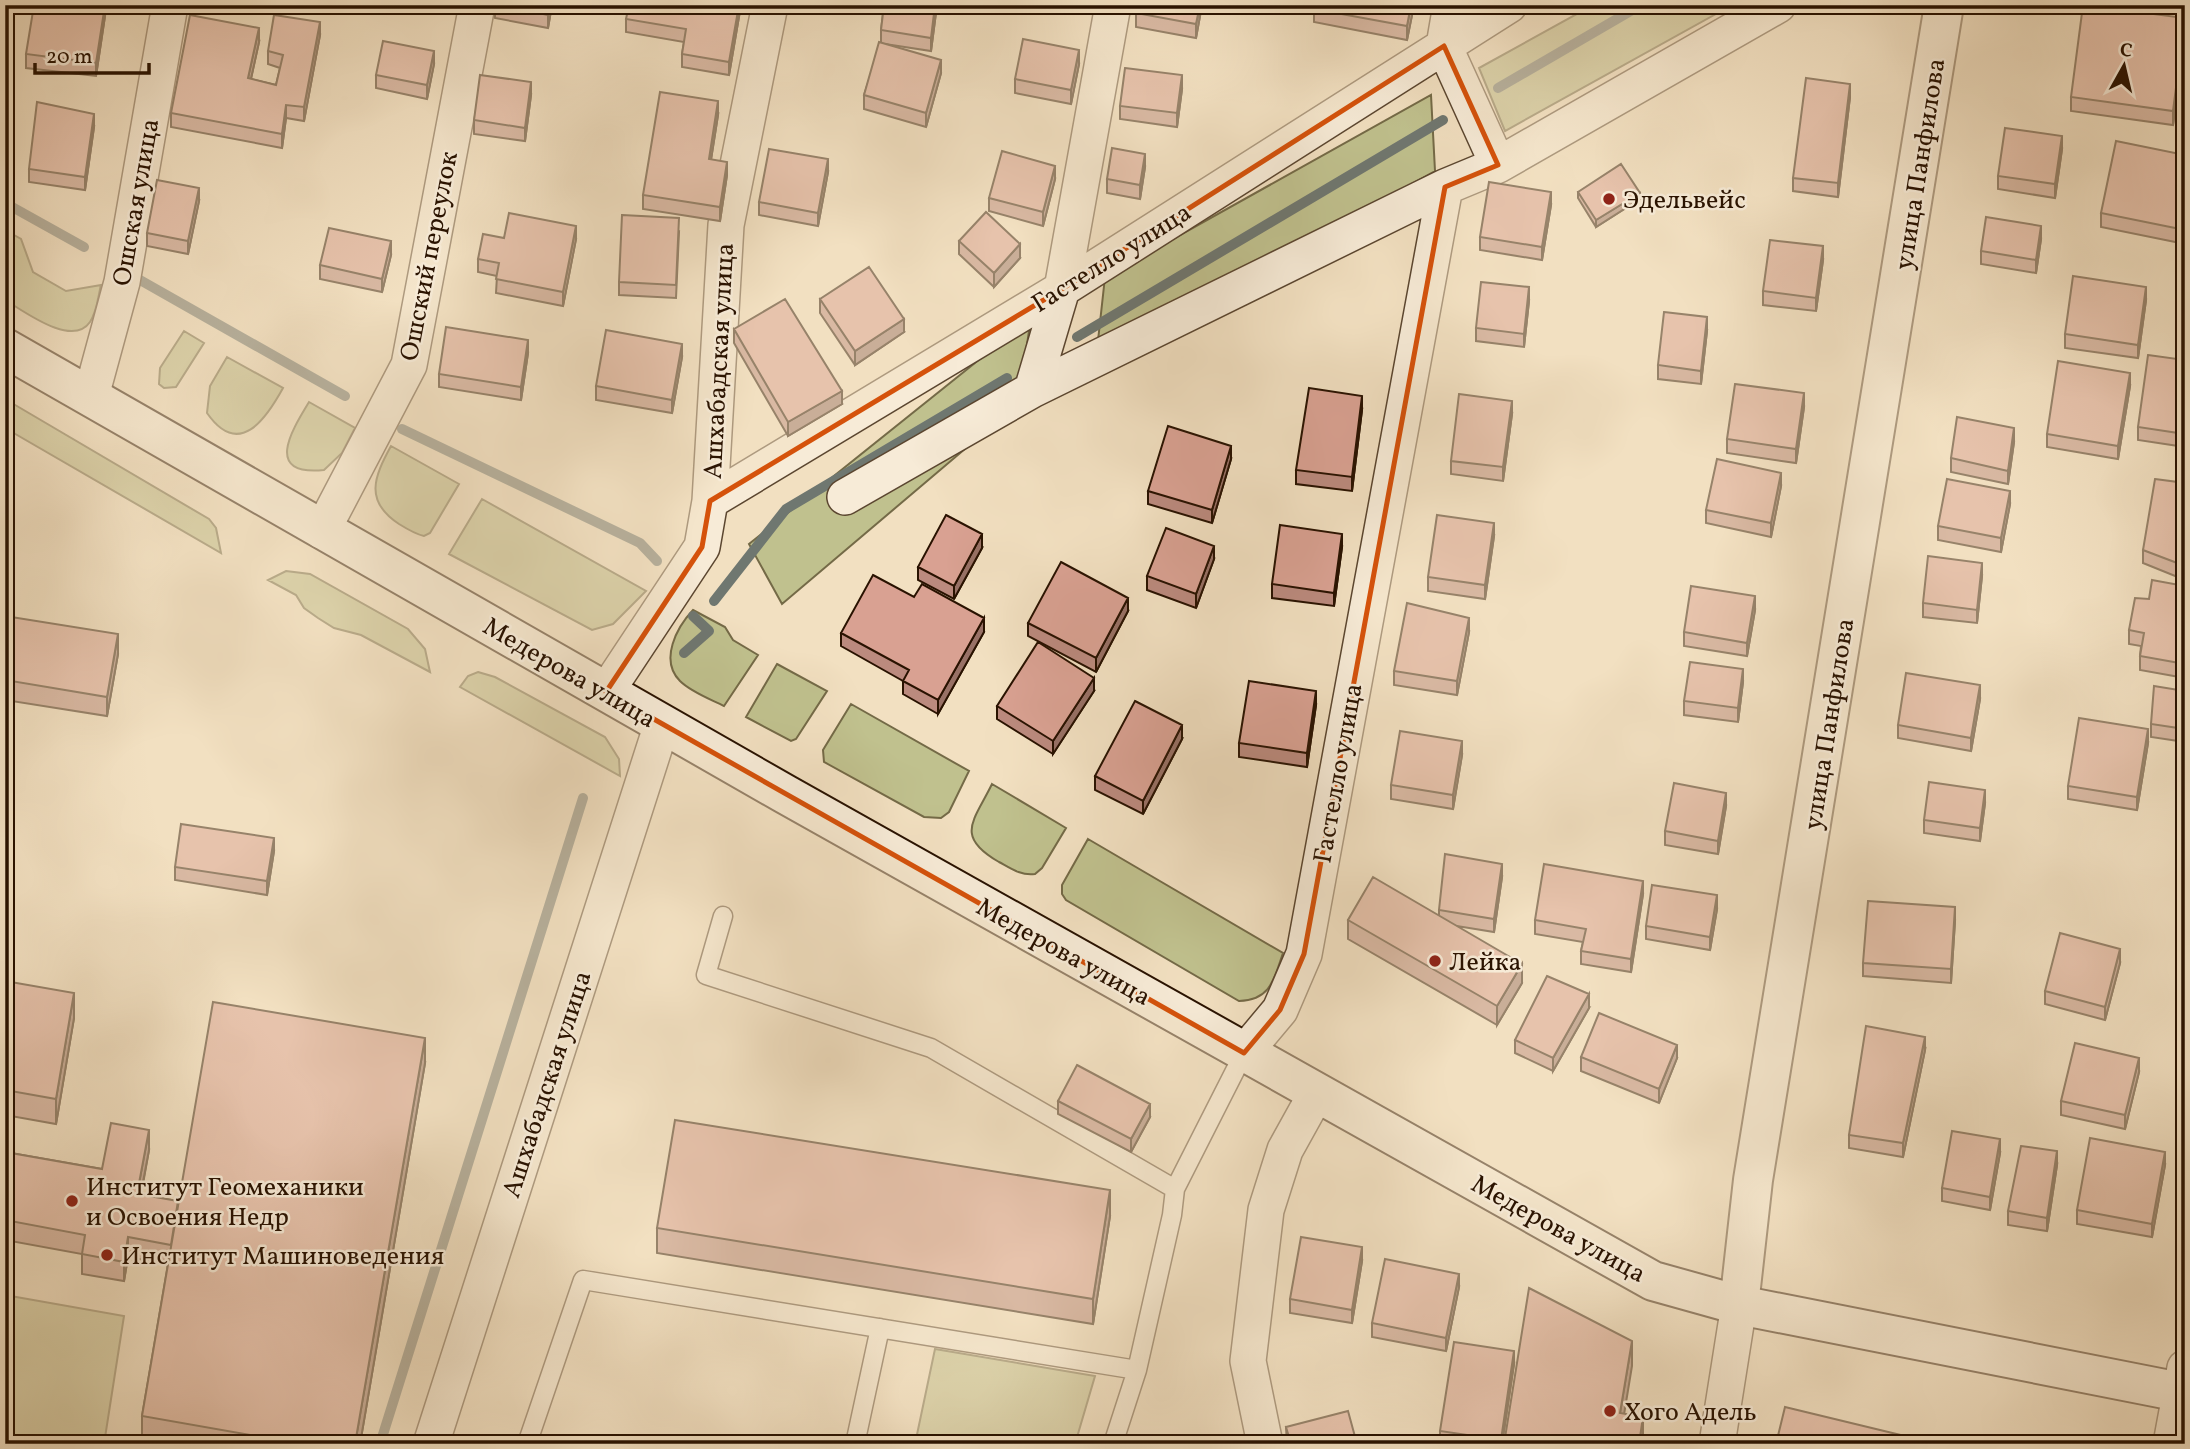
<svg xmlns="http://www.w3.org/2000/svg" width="2190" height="1449" font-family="Vollkorn,serif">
	<rect width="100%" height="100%" fill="#f2e0c1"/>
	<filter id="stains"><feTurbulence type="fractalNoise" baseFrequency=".00286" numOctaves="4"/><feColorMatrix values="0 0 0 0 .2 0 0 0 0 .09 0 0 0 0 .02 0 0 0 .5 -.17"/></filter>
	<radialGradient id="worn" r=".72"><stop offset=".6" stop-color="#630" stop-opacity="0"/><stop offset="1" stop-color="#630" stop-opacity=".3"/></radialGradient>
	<path fill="#c0c18e" stroke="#746a47" stroke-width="2" d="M1593,5H1732L1505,131L1479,68Z
		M1431,95L1435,171L1096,359L1105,277Z
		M5,230L21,239L33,272L66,291L101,285C98,297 97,312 90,322C72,348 24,311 5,300Z
		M1031,318L1018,404L782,604L749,544Z
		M184,331L204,343L176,387L164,388L159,384L160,368Z
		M227,357L283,388C266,419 239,459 207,413L210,386Z
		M5,399L209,519L216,528L221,553L5,428Z
		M309,402L355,428L342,453L324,470C263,476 292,430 309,402Z
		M391,446L459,484L430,533L424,536C415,534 407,529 399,524C364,501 374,477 391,446Z
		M482,499L646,591L613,624L592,630L449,554Z
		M286,571L310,574L408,629L425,649L430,672L361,635L334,628L318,618L304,608L296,595L268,580Z
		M693,610L725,627L733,640L758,655L724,706C710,699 691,692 680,681C659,660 677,627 693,610Z
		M777,664L827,691L796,739L791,741L746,717Z
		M478,672L495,677L605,737L619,759L620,776L460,687L468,676Z
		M851,704L969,771L949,812L941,818L924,817L824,762L823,750Z
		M992,784L1066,828L1042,868L1035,874C1021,876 1010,868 999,862C954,836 974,821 992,784Z
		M1088,839L1283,953C1274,979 1271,1000 1239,1001L1066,900L1062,894V885Z
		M5,1295L124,1316L104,1444H5Z
		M935,1349L1095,1376L1075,1444H915Z"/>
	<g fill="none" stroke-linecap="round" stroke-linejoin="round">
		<path stroke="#6f7770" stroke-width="10" d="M1498,88L1641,5
			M5,203L84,247
			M140,280L345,396
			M1077,337L1443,120
			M402,429L640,543L657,561
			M714,601L786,509L1007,378
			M684,653L709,631L693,616
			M380,1444L583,798"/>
		<g stroke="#5b4630" stroke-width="21">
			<path id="service" d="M723,916L706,975L931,1048L1175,1189
				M527,1444L583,1280L1137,1370
				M855,1444L880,1328
				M1113,1444L1137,1370L1172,1215L1175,1189L1244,1053"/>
		</g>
		<g stroke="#5b4630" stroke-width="38">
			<path id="minor" d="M1451,5L1444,46L1498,165
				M1032,390L1062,289L1113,5
				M91,396L122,282L170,5
				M845,497L1032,390L1445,187L1498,165L1778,5
				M710,501L1062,289L1509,5
				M322,531L409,365L477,5
				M606,692L702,547L710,501L726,225L770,5
				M1244,1053L1280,1010L1304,954L1445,187
				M431,1444L662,724
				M1265,1444L1248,1361L1266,1210L1285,1150L1316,1094
				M1717,1444L1739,1305
				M2171,1444L2185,1368"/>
		</g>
		<g stroke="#5b4630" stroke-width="42">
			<path id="tertiary" d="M1739,1305L1753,1180L1944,5"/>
		</g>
		<g stroke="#291200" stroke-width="42">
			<path id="secondary" d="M5,348L785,794L1653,1281L1739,1305L2185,1393"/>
		</g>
		<use href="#service" stroke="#f7ebd7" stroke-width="18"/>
		<use href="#minor" stroke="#f7ebd7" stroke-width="35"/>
		<use href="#tertiary" stroke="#f7ebd7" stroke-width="38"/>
		<use href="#secondary" stroke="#f7ebd7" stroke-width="38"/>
	</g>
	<path fill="#bb8a7e" stroke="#291200" stroke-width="2" d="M495,5H552L548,28L495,18Z
		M741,5L729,75L682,67V54L684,42L626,32V19Z
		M884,5H937L931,51L885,44L941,73L926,127L864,109V95L881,43V30Z
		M1202,5L1196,38L1136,27V13Z
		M1414,5L1407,40L1314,22V9Z
		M105,16L96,76L26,68V54Z
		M2185,18V35L2173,125L2071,111V97Z
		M320,35L304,121L286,118L282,148L171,127V113L259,42L251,79L276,85L280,68L268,64V51Z
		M434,64L427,99L376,88V75Z
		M1079,64L1071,104L1015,93V79Z
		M1182,89L1177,127L1120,119V106Z
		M531,95L525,141L474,134V120Z
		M1850,97L1838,197L1793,191V178Z
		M718,115L711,159L727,175L720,221L643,209V195Z
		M94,127L85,190L29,182V169Z
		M2062,149L2055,198L1998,189V176Z
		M2185,155V244L2101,227V213Z
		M1145,167L1140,199L1107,193V179Z
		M828,172L818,226L759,215V202Z
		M1055,179L1043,226L989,211V198Z
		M1578,192L1640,199L1596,227L1578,198Z
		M199,201L188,254L147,246V233Z
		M1551,205L1542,260L1480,250V237Z
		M679,232L676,298L619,295V282Z
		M504,238L576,239L563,306L496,293L497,276L478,272V259Z
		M2041,239L2036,273L1981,264V251Z
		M959,241L1020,258L994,287L959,254Z
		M391,255L382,292L320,279V265Z
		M1823,260L1816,311L1763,305V291Z
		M820,299L904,332L855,365L820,313Z
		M2146,300L2138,358L2065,348V334Z
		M1529,301L1524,347L1476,341V328Z
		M734,329L842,404L788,436L734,343Z
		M1707,331L1701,384L1658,379V365Z
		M528,353L521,400L439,387V374Z
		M682,357L672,413L596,400V386Z
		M2185,360V447L2138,440V427Z
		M2130,386L2118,459L2047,447V434Z
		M1804,407L1796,463L1727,453V439Z
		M1362,410L1352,491L1296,484V470Z
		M1512,414L1503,481L1451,474V461Z
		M2014,442L2008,484L1951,472V458Z
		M1231,459L1212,523L1148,504V491Z
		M2185,483V580L2143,563V550Z
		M1781,486L1771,537L1706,523V510Z
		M2010,504L2001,552L1938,540V526Z
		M1494,536L1485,599L1428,591V577Z
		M1342,547L1334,606L1272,598V584Z
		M982,548L954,599L918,580V567Z
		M1214,559L1196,608L1147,590V576Z
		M1982,576L1977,623L1923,617V603Z
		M2185,586V678L2140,670V656L2141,646L2129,644V630L2149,599Z
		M914,597L984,632L938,714L903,694V681L841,646V633Z
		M1755,610L1747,656L1684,646V632Z
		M1128,611L1096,672L1028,636V623Z
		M5,616L118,654L107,716L5,700Z
		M1469,632L1457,695L1394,685V671Z
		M1743,682L1738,722L1684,715V701Z
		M1094,691L1053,754L997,719V706Z
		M2185,691V742L2151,737V724Z
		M1980,699L1971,751L1898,738V725Z
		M1316,705L1307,767L1239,757V743Z
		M1182,739L1143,814L1095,790V776Z
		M2148,743L2137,810L2068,799V786Z
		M1462,755L1453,809L1391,799V785Z
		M1985,803L1980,841L1924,833V820Z
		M1726,806L1718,854L1665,845V831Z
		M274,851L267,895L175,880V867Z
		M1502,877L1494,932L1457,926L1522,983L1497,1025L1348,939V920L1439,916V910Z
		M1643,894L1631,972L1581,964V951L1583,942L1535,934V920Z
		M1717,909L1710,950L1646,939V926Z
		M1955,921L1951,983L1863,976V963Z
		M2120,963L2105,1020L2045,1004V991Z
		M5,981L74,1018L56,1124L5,1115Z
		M1589,1008L1553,1071L1515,1053V1040Z
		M1925,1050L1903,1157L1849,1148V1135Z
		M1581,1057L1677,1058L1659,1103L1581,1071Z
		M425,1063L360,1444H155L142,1441V1416L168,1264L128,1257L124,1281L82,1274V1254L5,1240V1152L102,1169L149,1150L141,1195L178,1201Z
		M2139,1072L2125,1129L2061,1115V1101Z
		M1058,1101L1150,1117L1131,1152L1058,1114Z
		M2000,1153L1990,1210L1942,1201V1188Z
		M2057,1165L2047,1231L2008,1225V1211Z
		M2165,1165L2152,1237L2077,1224V1210Z
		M1110,1216L1093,1324L657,1253V1228Z
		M1362,1261L1352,1323L1290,1313V1299Z
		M1459,1287L1446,1351L1372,1337V1323Z
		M1514,1364L1502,1444H1440V1431Z
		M1286,1427L1357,1444H1287Z"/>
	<path fill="#987166" stroke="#291200" stroke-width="2" d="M105,5V16L96,76V63Z
		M550,5H552L548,28V15Z
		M739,5H741L729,75V62Z
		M935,5H937L931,51V38Z
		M1200,5H1202L1196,38V24Z
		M1411,5H1414L1407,40V26Z
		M320,22V35L304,121V107Z
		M2185,22V35L2173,125V111Z
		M259,28V42L248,92V78Z
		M1079,50V64L1071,104V90Z
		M434,51V64L427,99V85Z
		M941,60V73L926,127V113Z
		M1182,75V89L1177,127V113Z
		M531,82V95L525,141V128Z
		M1850,84V97L1838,197V183Z
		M718,101V115L709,173V159Z
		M286,105V118L282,148V134Z
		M94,114V127L85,190V177Z
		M2062,136V149L2055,198V184Z
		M1145,154V167L1140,199V185Z
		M828,159V172L818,226V213Z
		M727,162V175L720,221V207Z
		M1055,166V179L1043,226V212Z
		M199,188V201L188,254V241Z
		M1551,192V205L1542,260V247Z
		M1640,193V199L1596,227V220Z
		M576,226V239L563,306V292Z
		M2041,226V239L2036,273V260Z
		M391,241V255L382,292V279Z
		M1020,244V258L994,287V273Z
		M1823,246V260L1816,311V298Z
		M1529,287V301L1524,347V334Z
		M2146,287V300L2138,358V345Z
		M1707,317V331L1701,384V371Z
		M904,319V332L855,365V351Z
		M528,340V353L521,400V387Z
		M682,344V357L672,413V400Z
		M2130,373V386L2118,459V446Z
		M842,391V404L788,436V422Z
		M1804,393V407L1796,463V449Z
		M1362,396V410L1352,491V477Z
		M1512,401V414L1503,481V467Z
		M2014,428V442L2008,484V471Z
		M1231,446V459L1212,523V510Z
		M1781,473V486L1771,537V523Z
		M2010,491V504L2001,552V538Z
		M1494,523V536L1485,599V585Z
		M982,534V548L954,599V586Z
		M1342,534V547L1334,606V593Z
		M1214,546V559L1196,608V594Z
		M1982,563V576L1977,623V610Z
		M1755,596V610L1747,656V643Z
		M1128,598V611L1096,672V658Z
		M984,618V632L938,714V700Z
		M1469,618V632L1457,695V681Z
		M118,634V654L107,716V697Z
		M1743,669V682L1738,722V708Z
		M1094,678V691L1053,754V741Z
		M1980,685V699L1971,751V738Z
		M1316,691V705L1307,767V753Z
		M1182,725V739L1143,814V801Z
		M2148,729V743L2137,810V797Z
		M1462,741V755L1453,809V795Z
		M1985,790V803L1980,841V828Z
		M1726,793V806L1718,854V841Z
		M274,838V851L267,895V881Z
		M1502,864V877L1494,932V919Z
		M1643,881V894L1631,972V959Z
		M1717,895V909L1710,950V937Z
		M1955,907V921L1951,983V969Z
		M2120,949V963L2105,1020V1007Z
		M1522,964V983L1497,1025V1006Z
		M74,993V1018L56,1124V1099Z
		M1589,994V1008L1553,1071V1058Z
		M1925,1037V1050L1903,1157V1143Z
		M425,1038V1063L360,1444H355Z
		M1677,1045V1058L1659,1103V1089Z
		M2139,1058V1072L2125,1129V1115Z
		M1150,1104V1117L1131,1152V1139Z
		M149,1130V1150L137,1214V1194Z
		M2000,1139V1153L1990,1210V1197Z
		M2057,1151V1165L2047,1231V1218Z
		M2165,1152V1165L2152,1237V1224Z
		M1110,1190V1216L1093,1324V1299Z
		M128,1237V1257L124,1281V1262Z
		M1362,1247V1261L1352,1323V1310Z
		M1459,1274V1287L1446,1351V1338Z
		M1632,1341V1366L1620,1439V1413Z
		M1514,1351V1364L1502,1444H1501Z
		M1643,1417V1444H1639Z"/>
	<path fill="#d9a192" stroke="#291200" stroke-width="2" d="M34,5H105L96,63L26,54Z
		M501,5H550L548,15Z
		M629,5H739L729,62L682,54L686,29L626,19Z
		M884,5H935L931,38L881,30Z
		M1137,5H1200L1196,24L1136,13Z
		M1315,5H1411L1407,26L1314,9Z
		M2083,5L2185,18L2173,111L2071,97Z
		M190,15L259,28L248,78L276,85L283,55L268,51L274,15L320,22L304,107L286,105L282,134L171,113Z
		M1023,39L1079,50L1071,90L1015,79Z
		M383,41L434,51L427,85L376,75Z
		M879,42L941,60L926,113L864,95Z
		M1125,68L1182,75L1177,113L1120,106Z
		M480,75L531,82L525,128L474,120Z
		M1806,78L1850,84L1838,183L1793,178Z
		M660,92L718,101L709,159L727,162L720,207L643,195Z
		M37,102L94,114L85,177L29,169Z
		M2005,128L2062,136L2055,184L1998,176Z
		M2116,141L2185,155V230L2101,213Z
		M1112,148L1145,154L1140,185L1107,179Z
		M769,149L828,159L818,213L759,202Z
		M1002,151L1055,166L1043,212L989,198Z
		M1621,164L1640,193L1596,220L1578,192Z
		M157,180L199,188L188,241L147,233Z
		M1489,182L1551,192L1542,247L1480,237Z
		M986,212L1020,244L994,273L959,241Z
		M509,213L576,226L563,292L496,279L499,263L478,259L483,234L504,238Z
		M622,215L679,218L676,285L619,282Z
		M1986,217L2041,226L2036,260L1981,251Z
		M329,228L391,241L382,279L320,265Z
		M1770,240L1823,246L1816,298L1763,291Z
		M869,267L904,319L855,351L820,299Z
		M2073,276L2146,287L2138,345L2065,334Z
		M1481,282L1529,287L1524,334L1476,328Z
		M785,299L842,391L788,422L734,329Z
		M1664,312L1707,317L1701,371L1658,365Z
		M446,327L528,340L521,387L439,374Z
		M606,330L682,344L672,400L596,386Z
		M2148,355L2185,360V434L2138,427Z
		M2058,361L2130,373L2118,446L2047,434Z
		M1735,384L1804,393L1796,449L1727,439Z
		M1309,388L1362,396L1352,477L1296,470Z
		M1459,394L1512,401L1503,467L1451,461Z
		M1957,417L2014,428L2008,471L1951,458Z
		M1168,426L1231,446L1212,510L1148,491Z
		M1717,459L1781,473L1771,523L1706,510Z
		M1947,479L2010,491L2001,538L1938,526Z
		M2155,479L2185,483V566L2143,550Z
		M946,515L982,534L954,586L918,567Z
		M1437,515L1494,523L1485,585L1428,577Z
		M1280,525L1342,534L1334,593L1272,584Z
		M1166,528L1214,546L1196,594L1147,576Z
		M1928,556L1982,563L1977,610L1923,603Z
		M1061,562L1128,598L1096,658L1028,623Z
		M873,575L914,597L922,584L984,618L938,700L903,681L909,670L841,633Z
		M2152,580L2185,586V664L2140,656L2144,633L2129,630L2135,598L2149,599Z
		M1691,586L1755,596L1747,643L1684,632Z
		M1407,603L1469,618L1457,681L1394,671Z
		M5,616L118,634L107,697L5,680Z
		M1038,642L1094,678L1053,741L997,706Z
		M1690,662L1743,669L1738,708L1684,701Z
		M1906,673L1980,685L1971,738L1898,725Z
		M1249,681L1316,691L1307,753L1239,743Z
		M2154,686L2185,691V729L2151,724Z
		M1135,701L1182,725L1143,801L1095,776Z
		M2079,718L2148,729L2137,797L2068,786Z
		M1400,731L1462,741L1453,795L1391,785Z
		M1929,782L1985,790L1980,828L1924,820Z
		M1674,783L1726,793L1718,841L1665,831Z
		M181,824L274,838L267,881L175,867Z
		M1445,854L1502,864L1494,919L1439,910Z
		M1544,864L1643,881L1631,959L1581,951L1586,929L1535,920Z
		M1373,877L1522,964L1497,1006L1348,920Z
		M1652,885L1717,895L1710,937L1646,926Z
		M1868,901L1955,907L1951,969L1863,963Z
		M2060,933L2120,949L2105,1007L2045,991Z
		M1547,976L1589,994L1553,1058L1515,1040Z
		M5,981L74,993L56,1099L5,1090Z
		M213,1002L425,1038L355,1444H301L142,1416Z
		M1599,1013L1677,1045L1659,1089L1581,1057Z
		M1866,1026L1925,1037L1903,1143L1849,1135Z
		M2075,1043L2139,1058L2125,1115L2061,1101Z
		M1077,1065L1150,1104L1131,1139L1058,1101Z
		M675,1120L1110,1190L1093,1299L657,1228Z
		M111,1123L149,1130L137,1194L178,1201L171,1245L128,1237L124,1262L82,1254L85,1235L5,1220V1152L102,1169Z
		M1952,1131L2000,1139L1990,1197L1942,1188Z
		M2090,1138L2165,1152L2152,1224L2077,1210Z
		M2021,1146L2057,1151L2047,1218L2008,1211Z
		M1301,1237L1362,1247L1352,1310L1290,1299Z
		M1385,1259L1459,1274L1446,1338L1372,1323Z
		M1529,1288L1632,1341L1620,1413L1643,1417L1639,1444H1504Z
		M1454,1342L1514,1351L1501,1440L1440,1431Z
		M1785,1407L1909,1437L1907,1444H1776Z
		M1348,1411L1357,1444H1291L1286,1427Z
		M1912,1436L1953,1444H1911Z"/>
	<path d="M0 0H2190V1449H0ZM1444,46L1498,165L1445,187L1304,954L1280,1010L1244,1053L606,692L702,547L710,501L1062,289Z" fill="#f2e0c1" fill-opacity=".55" fill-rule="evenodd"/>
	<path fill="none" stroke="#d5520b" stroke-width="5" stroke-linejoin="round" d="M1444,46L1498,165L1445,187L1304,954L1280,1010L1244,1053L606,692L702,547L710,501L1062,289Z"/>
	<g fill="#8f2418" stroke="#f7ebd7" stroke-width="2.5">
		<circle cx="1609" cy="199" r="7"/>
		<circle cx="1435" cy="961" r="7"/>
		<circle cx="72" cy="1201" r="7"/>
		<circle cx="107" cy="1255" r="7"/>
		<circle cx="1610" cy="1411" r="7"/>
	</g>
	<g text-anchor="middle" stroke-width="5" stroke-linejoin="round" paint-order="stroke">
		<g font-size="26" fill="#291200" stroke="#f7ebd7">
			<text transform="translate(1919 164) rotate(-81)" y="9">улица Панфилова</text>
			<text transform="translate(135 202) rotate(-80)" y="9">Ошская улица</text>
			<text transform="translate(428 256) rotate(-79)" y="9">Ошский переулок</text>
			<text transform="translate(1111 257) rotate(-32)" y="9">Гастелло улица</text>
			<text transform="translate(718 361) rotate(-87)" y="9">Ашхабадская улица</text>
			<text transform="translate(570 672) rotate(30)" y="9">Медерова улица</text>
			<text transform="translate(1828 724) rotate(-81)" y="9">улица Панфилова</text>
			<text transform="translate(1337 773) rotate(-80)" y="9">Гастелло улица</text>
			<text transform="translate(1064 951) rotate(29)" y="9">Медерова улица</text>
			<text transform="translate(546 1084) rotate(-72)" y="9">Ашхабадская улица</text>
			<text transform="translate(1559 1228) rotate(29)" y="9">Медерова улица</text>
		</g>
		<g font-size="26" fill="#291200" stroke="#f7ebd7" text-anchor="start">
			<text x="1623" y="208">Эдельвейс</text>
			<text x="1449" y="970">Лейка</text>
			<text x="86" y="1195">Институт Геомеханики<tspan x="86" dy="30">и Освоения Недр</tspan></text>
			<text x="121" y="1264">Институт Машиноведения</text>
			<text x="1624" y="1420">Хого Адель</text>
		</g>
	</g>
	<rect width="2190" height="1449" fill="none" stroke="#f2e0c1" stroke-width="28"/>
	<rect x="7" y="7" width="2176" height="1435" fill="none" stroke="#291200" stroke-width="3.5"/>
	<rect x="14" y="14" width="2162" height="1421" fill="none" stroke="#291200" stroke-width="2"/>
	<g transform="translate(2124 66) rotate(8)" stroke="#f7ebd7" stroke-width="5" paint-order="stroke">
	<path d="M0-5L12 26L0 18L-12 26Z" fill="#291200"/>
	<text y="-10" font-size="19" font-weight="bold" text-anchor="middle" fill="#291200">С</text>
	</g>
	<path d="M35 63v10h114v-10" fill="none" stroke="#291200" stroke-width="3.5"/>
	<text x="46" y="63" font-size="21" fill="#291200" stroke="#f7ebd7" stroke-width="5" paint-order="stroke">20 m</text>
	<rect width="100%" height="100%" filter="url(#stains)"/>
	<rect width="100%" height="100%" fill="url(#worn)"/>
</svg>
